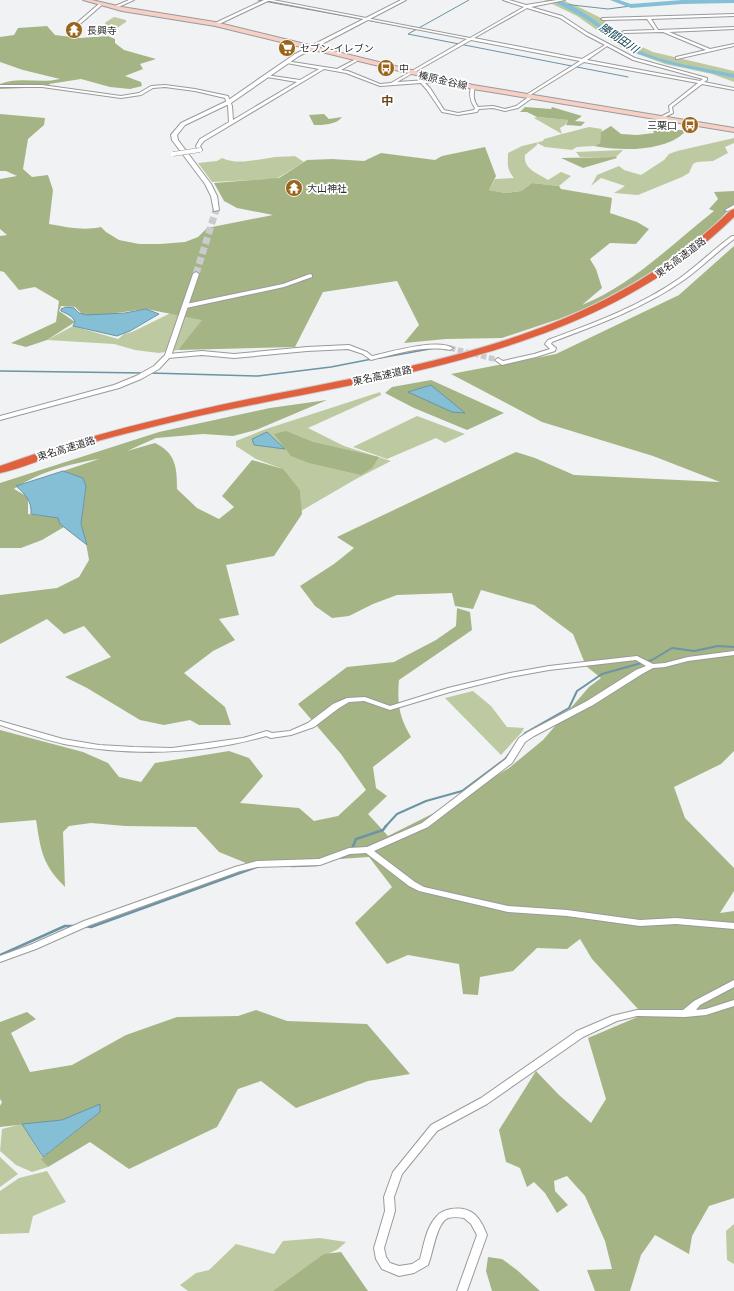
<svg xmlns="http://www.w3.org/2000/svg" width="734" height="1291" font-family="Lato,'Noto Sans JP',sans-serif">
	<rect width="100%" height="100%" fill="#f1f2f4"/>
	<path fill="#bdcaa1" d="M544,0H562L581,8L601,18L642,47L653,52L734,71V82L712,74L665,64L624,49L577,16Z
		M114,17L126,20V22L114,30H101L106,22Z
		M537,117L568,120L565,125L560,128L562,134L589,127L602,129L600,143L594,146L577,147L572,150L545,147L537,143V145L525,155C523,169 537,173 548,180L561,172L571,176L559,186L532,183L521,191L505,193L489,190L495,179L514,178C506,168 508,165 508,153L522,146L543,141L544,139L562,134L534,118Z
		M734,138V143L725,147L728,153L713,161L697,162L693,164L689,173L682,177L638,195L614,193L625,186L601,178L591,186L597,175L619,166L624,170L641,175L664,160L669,154L677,151Z
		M623,150L616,157H580L576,152Z
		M295,156L304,162L276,179L212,182L198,163L217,161L222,158C237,165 254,160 269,158C278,156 286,157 295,156Z
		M179,309L203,320L178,350L159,353L135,350L114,344L47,340L73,326L118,339L124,334L132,332Z
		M380,392L381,395L308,428L344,446L391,461L356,479L301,511L300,490L280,468L256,459L236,446V441L266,429Z
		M417,416L465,434L445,443L436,438L387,459L353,447Z
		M473,691L491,706L507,727L524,728L522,732L501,755L445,698Z
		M22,1124L48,1167L32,1172L16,1165L0,1151L2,1129Z
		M0,1157L18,1174L0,1187Z
		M47,1171L66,1202L33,1216L29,1233L0,1234V1191L19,1178Z
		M734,1224V1264L727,1260L726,1231Z
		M320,1238L346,1242L338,1249L315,1261L277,1291H188L180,1285L196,1273L209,1270L236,1244L274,1254L283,1241Z"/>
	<path fill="#a5b484" d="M47,26L55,35L80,38L108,36L115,39V43L124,50L156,59L140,64L143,69L125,76L141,82L142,86L130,89L110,87L81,79L49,84L50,87L0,89V84C19,76 39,84 60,79L23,70L0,62V37L14,35L18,28Z
		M525,107L551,109L552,107L582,116L575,121L585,122L581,126L566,125L568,120L537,117L527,112H520Z
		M0,114L45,118L44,125L28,139L23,169L32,177L48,175L53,190L49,224C66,227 84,231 101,227L106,232L119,240L139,244H160L185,242L198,237L207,228L273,215L237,208L224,201L214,183L279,178L307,160L332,159L364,161L381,153L435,160L442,156L485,147L496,176L489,190L505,193L521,191L532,183L559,186L561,189L608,197L612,198L610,213L637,222L649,229L636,244L610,243L590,259L596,269L602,288L582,305C632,285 672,244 714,211L709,209L718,199L714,192L734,191V204L710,230L669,265L619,295L559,319L502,338L446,339L404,343L419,325L397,281L323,292L295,347L178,350L202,320L146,309L93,316L82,314L75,307L61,306L59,311L75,322L47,340L26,347L11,343L56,322L59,301L35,287L19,290L4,272L0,271V236L7,235L0,229V179L17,176L6,171H0Z
		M324,114L329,119L342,117C336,125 323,125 314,125L309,115Z
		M660,124H669L672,130H682L684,133C663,152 620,151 594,146L600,143L601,132L611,126L621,134L637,135L654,133L652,128Z
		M616,157L617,158L583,168L561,158Z
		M734,246V751L721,764L674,787L685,818L734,868V891L720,913L734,911V1198L709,1206L692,1236L689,1254L655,1235L641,1255L630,1291H595L587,1270L612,1269L605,1241L585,1196L567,1176L554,1181L555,1191L568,1205L557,1213L545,1193L534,1182L527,1187L520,1168L506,1162L499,1130L536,1071L559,1095L591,1123L606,1099L588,1038L654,1010L638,1009L592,959L580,939L567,949L537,948L513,971L480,977L478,995L463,994L459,964L408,955L387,964L355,923L392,887L369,857L251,865L219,852L196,827L125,826L91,823L69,826L63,832L65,887C42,864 41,851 36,820L0,823V730L83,752L108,763L119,777L141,782L155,763L229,751L249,758L263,776L240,803L299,808L314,821L338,816L366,790L341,754L298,704L347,667L394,662L436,640L456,626L457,608L470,612L472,630L399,680C397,703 399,717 411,737L373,767L376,788L387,796L368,814L388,836L434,813L509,768L543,740L589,687L601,678L586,666L573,634L534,605L481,590L473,609L455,606L452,593L397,595L373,604L349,616L332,618L315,606L300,586L334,564L354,548L337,537L516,452L535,458L574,475L720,482L653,456L542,422L451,374L556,354L679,295Z
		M431,380L504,413L467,430L414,408L385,393L392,387Z
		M327,400L256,430L233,436L203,434L156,438L127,451L155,443C176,453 177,468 177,489L197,508L219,519L234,507L222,496L252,460L283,469L300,490L302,514L274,556L226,565L239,615L219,619L235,640L213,651L184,673L225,707L231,725H199L190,720L164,725L140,720L87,688L65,677L111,657L84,626L64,634L47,619L0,644V595L57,588L79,577L89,560L86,543L81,524L86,488L83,478L63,471L99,459C72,463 36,473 14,489L28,497V514L59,518L60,524L64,527L42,540L21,548H0V483L159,432L270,408Z
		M286,431L313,442L379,457L372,468L361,475L309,463L291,456L274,434Z
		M256,1010L287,1021L367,1024L410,1074L368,1081L296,1108L261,1081L238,1089L217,1127L129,1169L90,1142L48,1167L41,1159L100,1112L62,1120L0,1127V1106L2,1102L0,1099V1022L27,1012L36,1019L11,1033L30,1072L72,1065L126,1035L177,1017L238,1016Z
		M341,1252L368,1291H273L324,1254Z
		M488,1257L502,1259L517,1270L540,1291H492L486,1271Z"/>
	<path fill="#85bfd6" stroke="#6b94a4" d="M66,307L74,308L79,313L86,315L125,313L146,309L159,314L130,331L117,336L73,326L75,322C73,316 67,314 61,311V309Z
		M431,385L465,413L452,412L408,392Z
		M267,432L285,449L254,445L252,439Z
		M63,471L83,478L86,486L81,524L87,545L60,524L58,518L31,514C32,501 25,494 16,486Z
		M100,1104V1112L43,1157L22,1124L62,1120Z"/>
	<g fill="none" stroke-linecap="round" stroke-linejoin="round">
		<path stroke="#6b94a4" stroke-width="1" d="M258,0L415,29
			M469,0L408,34L628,77
			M563,4L608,9L631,6"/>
		<path stroke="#6b94a4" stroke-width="1.5" d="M380,358L435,348
			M0,371L144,373
			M150,373L258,376L331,367L372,359"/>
		<path stroke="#6b94a4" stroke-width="2" d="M523,736L525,733L569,708L577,691L602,674L652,660L672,648L694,651L718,646L734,647
			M385,827L397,814L426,801L462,791L505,759L512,750"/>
		<path stroke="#6b94a4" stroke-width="2.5" d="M352,849L356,839L383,830L386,826
			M342,857L351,853
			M292,866L317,865
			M84,926L91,927L259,866
			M0,955L65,926H74"/>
		<path fill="#85bfd6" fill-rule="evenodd" d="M551,0C578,0 613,38 638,50C665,63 705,68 734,74V78L669,64L635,53L586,19Z
			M610,0H619L631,4L682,0H734V3L682,4L631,8Z"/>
		<path stroke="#cacbcd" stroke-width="5.5" stroke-dasharray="5.5 2.5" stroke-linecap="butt" d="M450,348L498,360"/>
		<path stroke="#cacbcd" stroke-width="7" stroke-dasharray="7 3.5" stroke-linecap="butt" d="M196,274L216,210"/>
		<g stroke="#9a9a9c" stroke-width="2">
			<path id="minor" d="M129,0H134L116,8L113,7Z
				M265,0H273L470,38L524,7L503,0H509L526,5L557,0H565L531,7L562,16L588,33L635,58L707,78V80L704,82L734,88V90L702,84L672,107L673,113L661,119H660V117L670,112L669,106L698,83L584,62L527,97L525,96L526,95L580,61L471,40L397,82L444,79V81H443L425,83L430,88L444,110L458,113L474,110L475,108C470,101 469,95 471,87L473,86L475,87C473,95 473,100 478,107L493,106L505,109L516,106L530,96H532V98L518,108L505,111L493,108L479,109L477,112L458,115L442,112L427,90L421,83L380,86L346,73L324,69L204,141L200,146L202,150L200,151H198L196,146L200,139L229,122L228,106L225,98L195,91L165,87L153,88L141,95L121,98L42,87H0V85H42L121,96L139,93L151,86L165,85L195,89L228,96L232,106L233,120L297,82L267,77L265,76L266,75L300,80L319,69L287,63H286V61L337,69L358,58H359V60L341,70L348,71L380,84L391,83L467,39ZM527,8L560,18L586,35L605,45L582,59L474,38ZM607,46L633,60L703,79L700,81L587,60Z
				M100,3L103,4L80,24H78V22Z
				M734,14V16L651,19L658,30L734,27V29L669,32L710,49L734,44V46L677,59H676V57L706,50L663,32L624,33L622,32L624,31L655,30L647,19L603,20L601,19L603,18Z
				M734,205V208L727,211L725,210Z
				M732,236H734V239C717,252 702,267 684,280C644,308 597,325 552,342L551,344L556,348L555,351L536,357L502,365L495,360L498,358L503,361L534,354L550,349L545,344L548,340C594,323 640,306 680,278C698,265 714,249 732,236Z
				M310,274L312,275V277L284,287L186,308L183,306L186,304L283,284Z
				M349,345L367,352L372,356C390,352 437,338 453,348L450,350C424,345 396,354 371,360L363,354L348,349L307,351L234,358L202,355L168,358L165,356L168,354L202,351L234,354L307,347Z
				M734,651V655L688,661L665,667L653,668L642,674L593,705L534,736L525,742L512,763L428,827L374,851L415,882L424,887L508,906L567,910L640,920L676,918L734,923V929L676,924L640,926L567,916L508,912L419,891L409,886L366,853L350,854L320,865L257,867L240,871L90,925L36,949L0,962V956L30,945L84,921L235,867L257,861L319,859L349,848L367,847L422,823L506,759L519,738L528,732L587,701L636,670L646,666L636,660L549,670L510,677L450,692L390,710L364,701L349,702L339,708L314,727L291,735L271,738L266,736C202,755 129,756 64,744C43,739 21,732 0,725V721L63,739L99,745L134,747L172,748L243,738L267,731L272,733L290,731L308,723L333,704L347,698L365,697L390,706L448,688L510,673L549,666L637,656L653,664L665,663L688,657Z
				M734,980V987L700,1005L696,1010L706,1009L734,1000V1006L706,1015L685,1017L637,1016L617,1021L583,1037L487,1104L437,1131L402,1174L394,1197L395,1211L384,1248L386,1257L390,1263L399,1266L412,1264L420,1259C424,1245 426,1227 437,1216C440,1212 446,1210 451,1209C472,1206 480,1217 487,1235L467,1291H457L477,1235L471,1224L464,1218C459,1217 452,1217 448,1218C436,1223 433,1254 428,1265L414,1273L399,1276L382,1269L376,1259L374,1248L385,1211L384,1197L393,1172L431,1125L481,1098L577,1031L612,1016L637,1010H683L694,1001Z"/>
		</g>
		<g stroke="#9a9a9c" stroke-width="2">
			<path id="tertiary" d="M264,0H270L217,25L213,24Z
				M401,0H406L299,56L231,103L185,125L177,135L178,140L211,184L217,196L219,210L214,211L211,196L205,184L172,140L171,135L181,123L227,101L295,54Z
				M196,272L199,274L171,356L159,369L141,379L119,388L0,420V416L114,385L136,376L154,366L165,355L193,274Z"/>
		</g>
		<g stroke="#9a9a9c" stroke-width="2">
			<path id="secondary" d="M83,0H92L122,7L215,22L473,85L734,128V132L473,89L215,26L122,11Z"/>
		</g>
		<g stroke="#cdcdcd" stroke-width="2">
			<path id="motorway" d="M734,209V217C588,359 382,375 194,417C151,427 109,437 67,450C45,458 23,468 0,473V466C84,436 171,415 259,397C432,362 597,339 731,210Z"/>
		</g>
		<use href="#minor" fill="#fff" fill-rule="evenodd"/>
		<use href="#tertiary" fill="#fff" fill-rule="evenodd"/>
		<use href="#secondary" fill="#f6cfc5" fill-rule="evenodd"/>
		<use href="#motorway" fill="#e1603d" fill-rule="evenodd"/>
		<g stroke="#9a9a9c" stroke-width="5" stroke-linecap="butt">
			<path id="minor-bridge" d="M173,154L200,150"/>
		</g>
		<use href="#minor-bridge" stroke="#fff" stroke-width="4"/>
	</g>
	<defs>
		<g id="temple-disc" transform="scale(0.9)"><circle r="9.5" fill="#99651b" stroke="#fff"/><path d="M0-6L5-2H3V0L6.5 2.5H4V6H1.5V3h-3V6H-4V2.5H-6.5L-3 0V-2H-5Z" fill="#fff"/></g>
		<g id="supermarket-disc" transform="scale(0.9)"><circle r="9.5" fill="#99651b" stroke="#fff"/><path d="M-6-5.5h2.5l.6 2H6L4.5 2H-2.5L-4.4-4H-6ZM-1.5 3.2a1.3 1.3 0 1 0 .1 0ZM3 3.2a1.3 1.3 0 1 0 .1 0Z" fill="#fff"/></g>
		<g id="bus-disc" transform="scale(0.9)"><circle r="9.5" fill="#99651b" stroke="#fff"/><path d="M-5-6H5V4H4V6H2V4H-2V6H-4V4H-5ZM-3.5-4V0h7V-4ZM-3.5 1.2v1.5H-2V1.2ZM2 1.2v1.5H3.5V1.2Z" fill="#fff"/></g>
	</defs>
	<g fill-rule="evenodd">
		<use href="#temple-disc" x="74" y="30"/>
		<use href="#supermarket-disc" x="287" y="48"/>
		<use href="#bus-disc" x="386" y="68"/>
		<use href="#bus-disc" x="690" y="125"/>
		<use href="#temple-disc" x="294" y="188"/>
	</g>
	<g text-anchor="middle" stroke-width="3.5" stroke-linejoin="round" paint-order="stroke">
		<g font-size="10" fill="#2f2f30" stroke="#fff" text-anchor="start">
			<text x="87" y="34">長興寺</text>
			<text x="300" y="52">セブン-イレブン</text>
			<text x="399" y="72">中</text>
			<text x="677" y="129" text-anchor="end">三栗口</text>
			<text x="307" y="192">大山神社</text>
		</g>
		<g font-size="10" fill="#2f2f30" stroke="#fff">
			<text transform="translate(443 80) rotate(13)" y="4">榛原金谷線</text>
			<text transform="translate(680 257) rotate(-37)" y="4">東名高速道路</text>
			<text transform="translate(382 375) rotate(-12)" y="4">東名高速道路</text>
			<text transform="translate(66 448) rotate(-17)" y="4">東名高速道路</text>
		</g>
		<g font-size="11" font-style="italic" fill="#043a4b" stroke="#fff">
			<text transform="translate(619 38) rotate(34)" y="4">勝間田川</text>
		</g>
		<g font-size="12" font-weight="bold" fill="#6c4717" stroke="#fff">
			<text x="387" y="105">中</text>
		</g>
	</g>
</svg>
